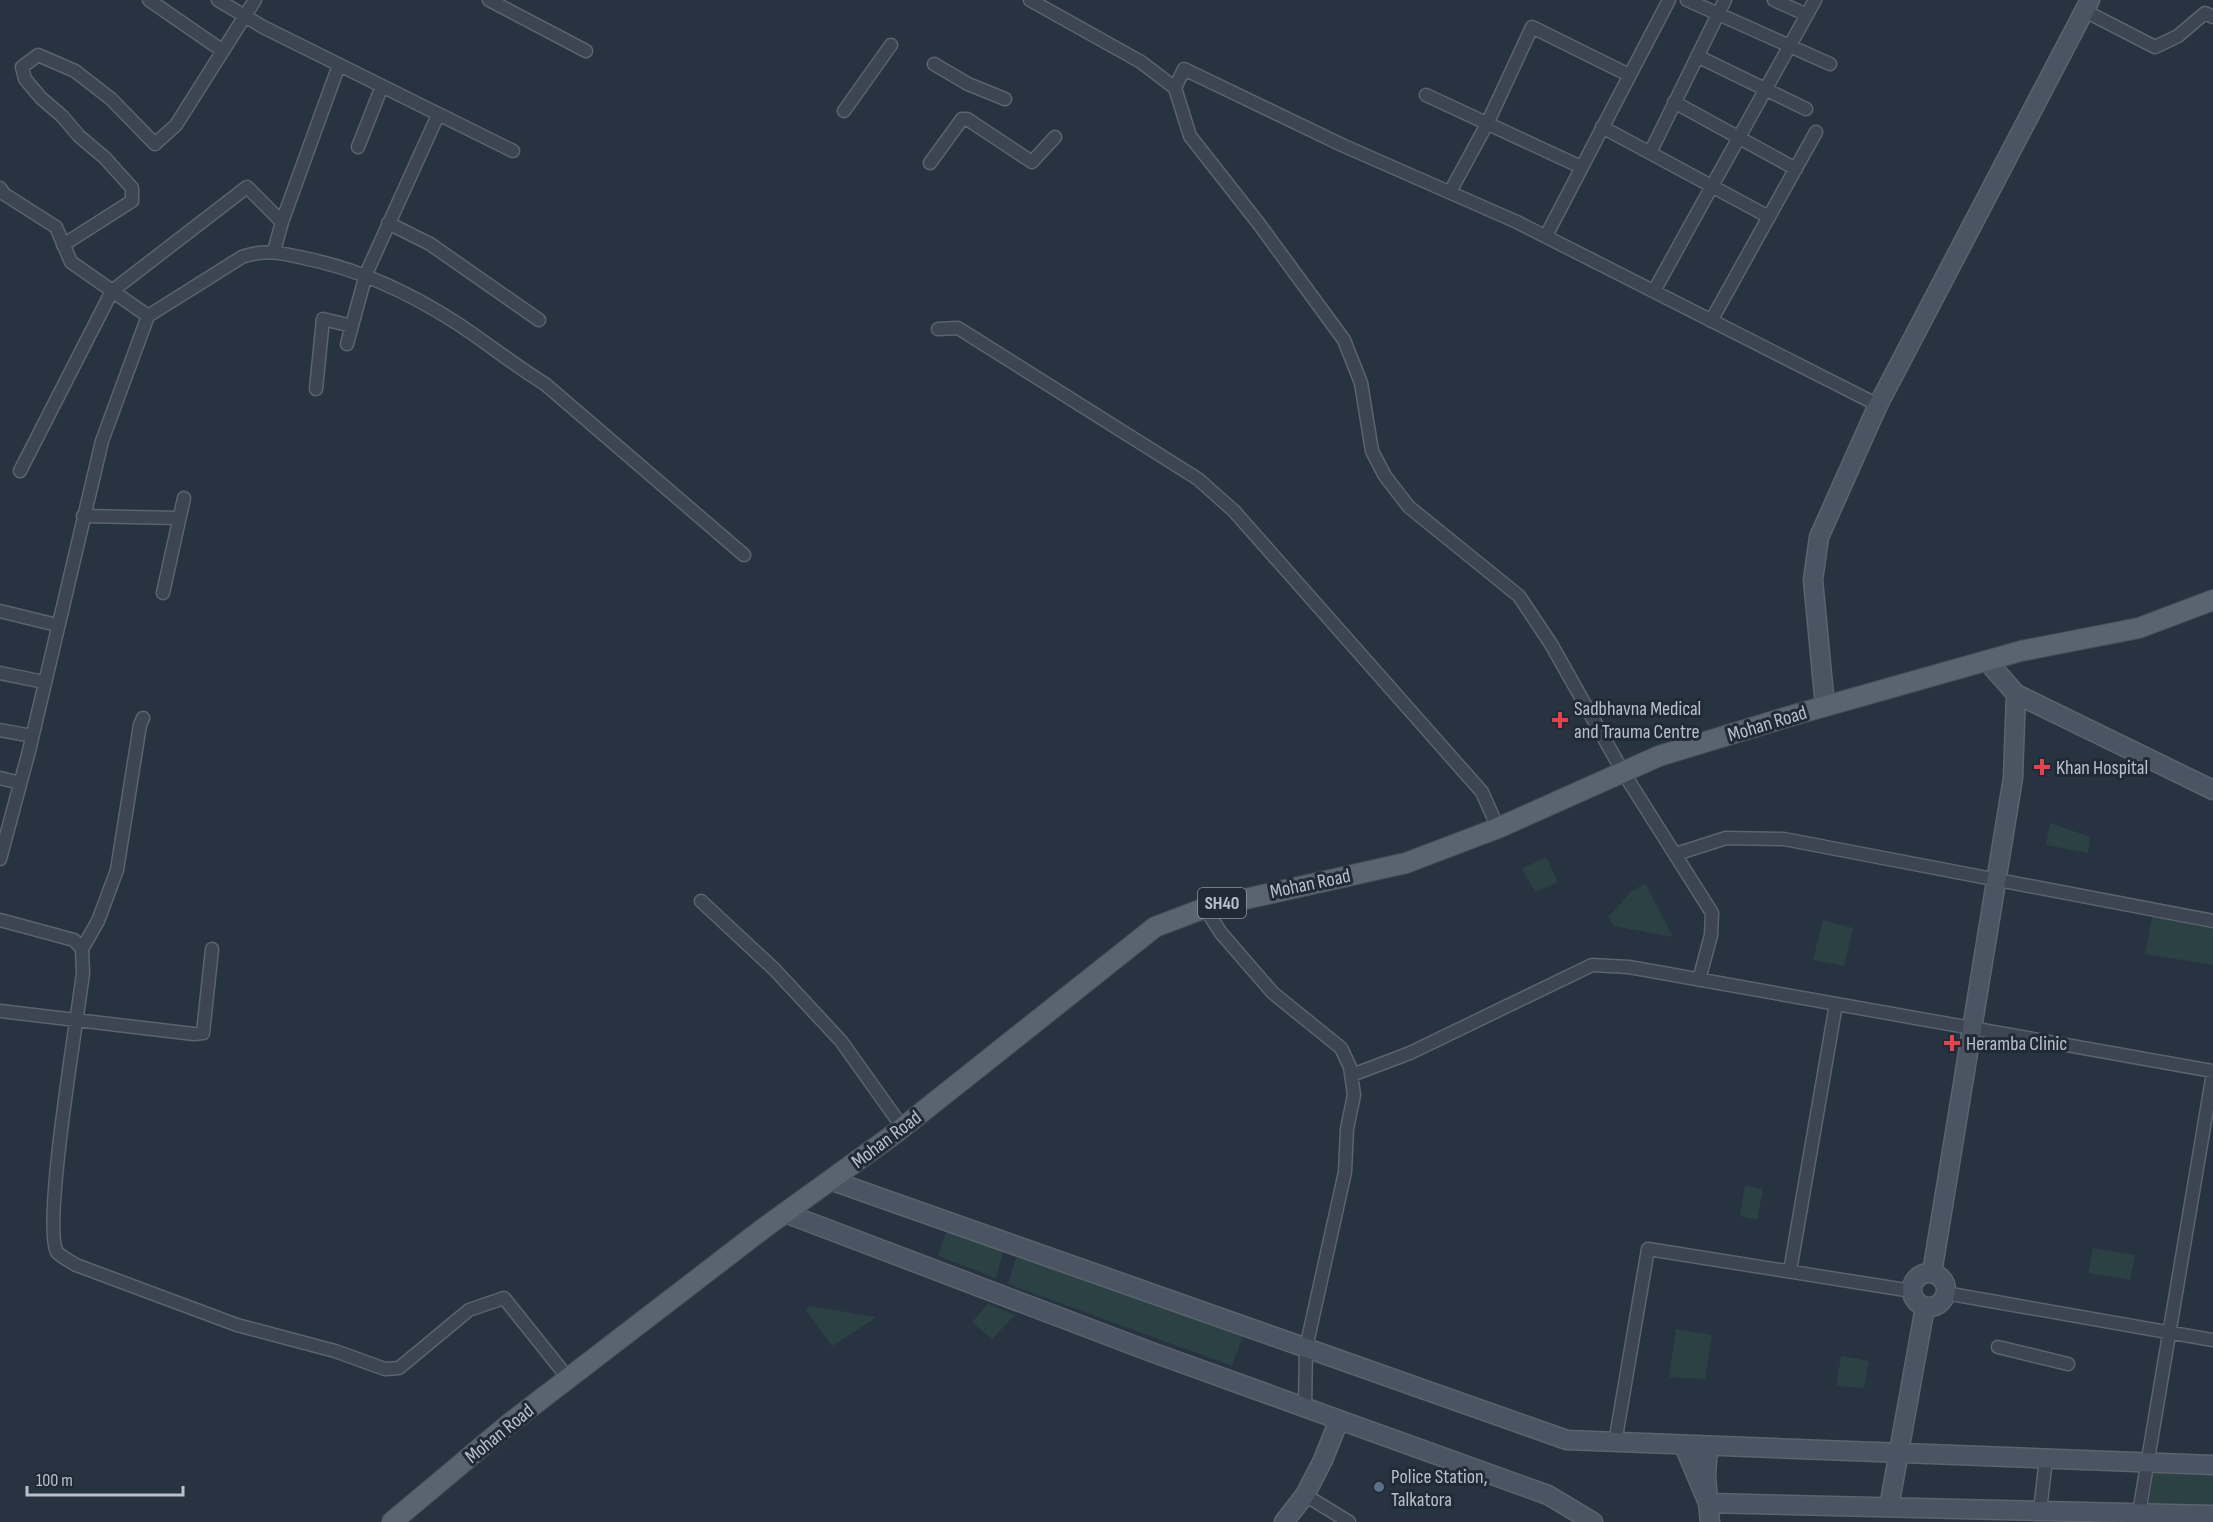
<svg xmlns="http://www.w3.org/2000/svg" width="2213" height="1522" font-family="'Sofia Sans Condensed',sans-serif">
	<rect width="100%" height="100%" fill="#283341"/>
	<path fill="#2b4143" d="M2050,823L2090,837L2088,853L2046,845Z
		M1546,857L1558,882L1535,892L1522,869Z
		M1645,883L1673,937L1614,926L1608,917L1631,892Z
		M2153,912L2213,923V965L2145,954Z
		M1823,920L1853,928L1844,966L1813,960Z
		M1745,1186L1763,1189L1757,1220L1740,1216Z
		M948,1227L1005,1246L996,1278L938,1256Z
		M2093,1248L2135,1255L2130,1280L2088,1273Z
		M1018,1252L1245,1331L1232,1366L1008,1284Z
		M988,1304L1015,1315L992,1339L972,1322Z
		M810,1306L877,1317L832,1346L805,1309Z
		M1676,1329L1712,1335L1705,1379L1669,1377Z
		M1841,1356L1869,1361L1864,1388L1836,1386Z
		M2154,1470L2213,1472V1505L2149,1503Z"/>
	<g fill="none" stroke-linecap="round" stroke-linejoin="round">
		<g stroke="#5a636e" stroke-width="15">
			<path id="street" d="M149,0L223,51
				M218,0L263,27L513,151
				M489,0L586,51
				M1030,0L1141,62L1175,88L1190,136L1259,224L1344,340L1361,383L1372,451L1385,476L1409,507L1519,596L1551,644L1623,772L1712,913L1711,935L1699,980
				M1687,0L1830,64
				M1774,0L1807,15
				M2085,11L2155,47L2178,36L2205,13L2213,17
				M1697,56L1806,109
				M934,64L968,84L1005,99
				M1175,88L1184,69L1342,145L1517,222L1878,405
				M1426,95L1581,167
				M1674,102L1796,169
				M844,111L891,45
				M1602,127L1769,217
				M358,147L382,86
				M1650,153L1725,0
				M930,163L962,119H967L1032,162L1055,137
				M0,188L4,194L56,227L71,262L148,316L102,441L29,751L0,859
				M1450,192L1487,124L1532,27L1629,75
				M282,222L339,65
				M388,223L430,244L539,320
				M1546,236L1669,0
				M63,245L132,201V188L105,158L79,136L62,116L41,98L25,79L22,67L38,55L75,71L111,99L155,144L176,125L255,0
				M1654,291L1815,0
				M148,316L242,257C263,249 283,253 304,258C359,269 408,292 455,322C486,342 514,365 545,384L744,555
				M1711,321L1816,132
				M938,329L958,328L1198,479L1234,511L1482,792L1498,828
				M347,344L366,274L438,115
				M316,389L323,319L352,326
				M20,471L112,291L247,187L282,222L274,251
				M83,516L178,518
				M163,593L184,498
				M0,611L57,625
				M0,673L44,682
				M0,730L32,736
				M0,778L20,783
				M1676,854L1726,838L1784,839L2213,921
				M701,901L774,969L841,1041L903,1128
				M1205,908L1221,933L1273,993L1341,1048L1350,1067L1354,1095L1347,1129L1345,1172L1306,1348L1305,1408
				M0,920L74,940L82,949L83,973C78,1016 42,1225 57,1252C61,1257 70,1261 76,1265L237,1325L335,1351L385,1369L399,1368L469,1310L504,1298L568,1378
				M82,949L98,921L117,870L140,725L143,718
				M0,1011L194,1034L203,1033L212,949
				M1352,1075L1410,1053L1592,965L1629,967L2213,1071
				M1790,1271L1836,1004
				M1945,1293L2213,1340
				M1998,1347L2068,1364
				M1615,1443L1648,1249L1912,1291
				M1305,1495L1349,1522
				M2040,1510L2046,1459
				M2139,1513L2213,1073"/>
		</g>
		<g stroke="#5a636e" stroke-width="21">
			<path id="secondary" d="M1987,661L2016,694L2213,790
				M1825,706L1813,580L1819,537L1878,405L2090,0
				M830,1180L1567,1440L2213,1465
				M785,1213L1154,1353L1548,1495L1593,1522
				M1932,1273L2013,778L2016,694
				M1912 1290a17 17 0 1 1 34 0a17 17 0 1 1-34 0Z
				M1684,1446L1708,1503L1710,1522
				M1708,1447L1706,1475L1708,1503L2213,1515
				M1889,1507L1925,1307
				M1284,1522L1305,1495L1323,1460L1339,1420"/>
		</g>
		<g stroke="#464e5a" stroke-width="22">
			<path id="primary" d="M392,1522L510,1423L764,1228L897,1132L1155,927L1205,908L1406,863L1498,828L1659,756L1794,715L2021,651L2139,628L2213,600"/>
		</g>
		<use href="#street" stroke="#3c4551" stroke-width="12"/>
		<use href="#secondary" stroke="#4b5463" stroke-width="18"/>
		<use href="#primary" stroke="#5a6471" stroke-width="20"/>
	</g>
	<g fill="#e0444e" stroke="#212a36" stroke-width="2">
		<path d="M1557 711h6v6h6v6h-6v6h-6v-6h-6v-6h6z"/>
		<path d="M2039 758h6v6h6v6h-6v6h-6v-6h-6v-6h6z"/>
		<path d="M1949 1034h6v6h6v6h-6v6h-6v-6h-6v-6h6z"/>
	</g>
	<circle fill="#5c6f8a" stroke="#212a36" stroke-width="2" cx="1379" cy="1487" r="6"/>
	<g text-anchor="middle" stroke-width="6" stroke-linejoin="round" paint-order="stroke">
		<rect fill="#212a36" stroke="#8b939e" stroke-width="1.5" x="1198" y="888" width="48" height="30" rx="4.5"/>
		<g font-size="18" font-weight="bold" fill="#b9c0cb">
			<text x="1222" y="909">SH40</text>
		</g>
		<g font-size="20" fill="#b9c0cb" stroke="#212a36" text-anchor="start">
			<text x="1574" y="715">Sadbhavna Medical<tspan x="1574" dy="23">and Trauma Centre</tspan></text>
			<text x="2056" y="774">Khan Hospital</text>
			<text x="1966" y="1050">Heramba Clinic</text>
			<text x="1391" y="1483">Police Station,<tspan x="1391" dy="23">Talkatora</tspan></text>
		</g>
		<g font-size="20" fill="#b9c0cb" stroke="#212a36">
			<text transform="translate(1767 723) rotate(-17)" y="7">Mohan Road</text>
			<text transform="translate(1310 883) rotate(-12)" y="7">Mohan Road</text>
			<text transform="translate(886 1139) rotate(-37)" y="7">Mohan Road</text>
			<text transform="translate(499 1433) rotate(-39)" y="7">Mohan Road</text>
		</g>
	</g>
	<path d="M27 1486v9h156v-9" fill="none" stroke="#b9c0cb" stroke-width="3"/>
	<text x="36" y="1486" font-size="18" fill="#b9c0cb" stroke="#212a36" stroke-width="4.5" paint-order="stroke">100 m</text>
</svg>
